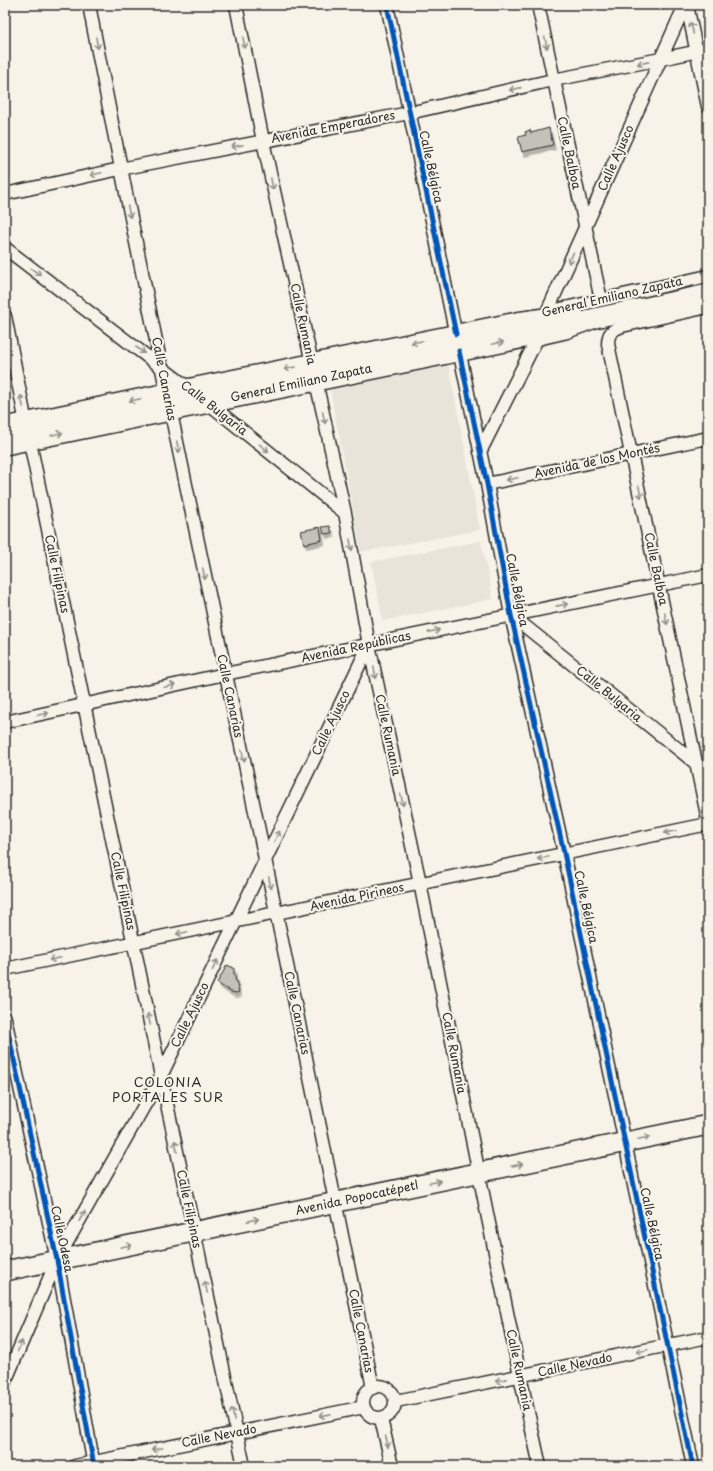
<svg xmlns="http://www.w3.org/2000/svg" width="713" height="1471" font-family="'Playpen Sans',sans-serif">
	<defs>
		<filter id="shadow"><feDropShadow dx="2.5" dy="4.5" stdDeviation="0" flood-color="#0004"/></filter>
	</defs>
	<rect width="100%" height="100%" fill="#f7f3e8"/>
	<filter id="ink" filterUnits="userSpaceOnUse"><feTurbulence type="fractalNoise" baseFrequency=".025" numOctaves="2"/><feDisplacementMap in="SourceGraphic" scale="8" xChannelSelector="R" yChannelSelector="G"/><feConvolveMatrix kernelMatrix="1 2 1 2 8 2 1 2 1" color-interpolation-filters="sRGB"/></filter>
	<g filter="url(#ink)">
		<path fill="#e8e4da" d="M448,361L480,530L361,552L329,383Z
			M481,541L493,599L383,621L371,562Z"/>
		<path fill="#c4c1b9" stroke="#2b2b2b" filter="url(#shadow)" d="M549,128L553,145L522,152L518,137L526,135L525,132L530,130L531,133Z
			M330,526L332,533L324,534L322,527Z
			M320,527L322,540L304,544L301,531Z
			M227,965L234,968V974L239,992L236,993L231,992L217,983Z"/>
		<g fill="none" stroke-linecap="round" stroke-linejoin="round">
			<g stroke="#2b2b2b" stroke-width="15">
				<path id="minor" d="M89,5C144,291 205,575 265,859C302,1035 337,1211 373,1388
					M236,5L263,141L345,513L369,645L420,883L520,1376L540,1466
					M387,5L487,484L511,615L564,853L693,1466
					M538,5L601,300
					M687,5L708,107
					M5,194L120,169L409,113L553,80L661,59L708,49
					M5,248L208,403L345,513
					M708,307L622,326C612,330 608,333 608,344L708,820
					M547,312L685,5
					M547,312L708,276
					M5,316L26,423L161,1076L244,1466
					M480,452L539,335
					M487,484L708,438
					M511,615L708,773
					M5,722L225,674L708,575
					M5,969L708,824
					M5,1018L57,1260L94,1466
					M5,1382L57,1260L161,1076L369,645
					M363 1402a16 16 0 1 1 32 0a16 16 0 1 1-32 0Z
					M396,1401L708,1337
					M381,1419L392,1466
					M75,1466L364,1407"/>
			</g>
			<g stroke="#2b2b2b" stroke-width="22">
				<path id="primary" d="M5,427L167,393L517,322L545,318H576
					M5,445L539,335L565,329L595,318L708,294
					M5,1271L708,1125"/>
			</g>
			<use href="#minor" stroke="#f7f3e8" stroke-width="12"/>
			<use href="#primary" stroke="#f7f3e8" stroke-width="19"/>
			<g stroke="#f7f3e8" stroke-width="8">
				<path id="cycleway" d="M387,5L456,334
					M459,351L487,484L511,615L564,853L693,1466
					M5,1018L57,1260L94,1466"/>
			</g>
			<use href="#cycleway" stroke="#0057b8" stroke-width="5"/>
		</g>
		<defs><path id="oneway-shaft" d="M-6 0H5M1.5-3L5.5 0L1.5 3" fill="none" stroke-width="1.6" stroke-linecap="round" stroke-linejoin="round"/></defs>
		<g stroke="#918f8a">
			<use href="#oneway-shaft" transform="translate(692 28) rotate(-103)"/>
			<use href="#oneway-shaft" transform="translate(97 43) rotate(79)"/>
			<use href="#oneway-shaft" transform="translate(244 43) rotate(79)"/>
			<use href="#oneway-shaft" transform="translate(546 43) rotate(79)"/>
			<use href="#oneway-shaft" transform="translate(643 63) rotate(169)"/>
			<use href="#oneway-shaft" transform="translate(515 89) rotate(167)"/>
			<use href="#oneway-shaft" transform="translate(237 146) rotate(169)"/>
			<use href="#oneway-shaft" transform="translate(96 174) rotate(168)"/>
			<use href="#oneway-shaft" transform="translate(272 184) rotate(78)"/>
			<use href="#oneway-shaft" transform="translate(129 212) rotate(78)"/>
			<use href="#oneway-shaft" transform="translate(571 258) rotate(114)"/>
			<use href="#oneway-shaft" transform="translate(36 272) rotate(37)"/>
			<use href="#oneway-shaft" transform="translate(417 342) rotate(168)"/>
			<use href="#oneway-shaft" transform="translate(498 343) rotate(-11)"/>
			<use href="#oneway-shaft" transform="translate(140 350) rotate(37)"/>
			<use href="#oneway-shaft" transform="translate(290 368) rotate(169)"/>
			<use href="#oneway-shaft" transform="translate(135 400) rotate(168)"/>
			<use href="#oneway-shaft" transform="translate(22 401) rotate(-101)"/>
			<use href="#oneway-shaft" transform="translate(324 418) rotate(77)"/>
			<use href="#oneway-shaft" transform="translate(57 434) rotate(-12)"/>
			<use href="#oneway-shaft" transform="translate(178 447) rotate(78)"/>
			<use href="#oneway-shaft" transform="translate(264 448) rotate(39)"/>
			<use href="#oneway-shaft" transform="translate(512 479) rotate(168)"/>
			<use href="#oneway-shaft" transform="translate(640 492) rotate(78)"/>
			<use href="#oneway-shaft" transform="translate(351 545) rotate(80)"/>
			<use href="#oneway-shaft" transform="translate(204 574) rotate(78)"/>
			<use href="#oneway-shaft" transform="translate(562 605) rotate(-11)"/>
			<use href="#oneway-shaft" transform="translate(666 619) rotate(78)"/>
			<use href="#oneway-shaft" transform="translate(434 631) rotate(-12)"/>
			<use href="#oneway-shaft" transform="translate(375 673) rotate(78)"/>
			<use href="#oneway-shaft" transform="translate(170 686) rotate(-12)"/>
			<use href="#oneway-shaft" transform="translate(43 714) rotate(-12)"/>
			<use href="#oneway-shaft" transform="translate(243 756) rotate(78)"/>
			<use href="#oneway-shaft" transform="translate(402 800) rotate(78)"/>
			<use href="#oneway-shaft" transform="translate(670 832) rotate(168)"/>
			<use href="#oneway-shaft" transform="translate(277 836) rotate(-64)"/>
			<use href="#oneway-shaft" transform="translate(543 858) rotate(168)"/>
			<use href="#oneway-shaft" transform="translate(270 883) rotate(78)"/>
			<use href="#oneway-shaft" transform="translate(182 933) rotate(168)"/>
			<use href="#oneway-shaft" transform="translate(55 959) rotate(168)"/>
			<use href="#oneway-shaft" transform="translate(215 965) rotate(-64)"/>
			<use href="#oneway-shaft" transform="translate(149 1019) rotate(-102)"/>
			<use href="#oneway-shaft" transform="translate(644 1138) rotate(-12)"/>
			<use href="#oneway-shaft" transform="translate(176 1146) rotate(-102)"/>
			<use href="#oneway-shaft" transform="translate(517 1165) rotate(-12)"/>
			<use href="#oneway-shaft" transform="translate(435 1182) rotate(-12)"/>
			<use href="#oneway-shaft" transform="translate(82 1216) rotate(-61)"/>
			<use href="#oneway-shaft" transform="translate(253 1220) rotate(-12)"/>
			<use href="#oneway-shaft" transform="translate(126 1246) rotate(-12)"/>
			<use href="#oneway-shaft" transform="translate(206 1287) rotate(-102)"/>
			<use href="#oneway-shaft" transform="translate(20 1346) rotate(-67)"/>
			<use href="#oneway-shaft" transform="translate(642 1351) rotate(168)"/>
			<use href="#oneway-shaft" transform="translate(501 1380) rotate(169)"/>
			<use href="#oneway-shaft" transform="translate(233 1414) rotate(-102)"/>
			<use href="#oneway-shaft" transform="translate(325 1415) rotate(169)"/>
			<use href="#oneway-shaft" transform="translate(387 1442) rotate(77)"/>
			<use href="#oneway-shaft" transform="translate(157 1449) rotate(168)"/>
		</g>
	</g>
	<g text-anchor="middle" stroke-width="4" stroke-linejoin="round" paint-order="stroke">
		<g font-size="12" fill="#2b2b2b" stroke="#f7f3e8">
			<text transform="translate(333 127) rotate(-11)" y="4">Avenida Emperadores</text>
			<text transform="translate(569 153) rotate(78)" y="4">Calle Balboa</text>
			<text transform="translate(616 158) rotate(-66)" y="4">Calle Ajusco</text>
			<text transform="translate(431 167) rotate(78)" y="4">Calle Bélgica</text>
			<text transform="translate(612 297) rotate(-13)" y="4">General Emiliano Zapata</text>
			<text transform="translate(303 324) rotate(78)" y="4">Calle Rumania</text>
			<text transform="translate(164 379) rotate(79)" y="4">Calle Canarias</text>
			<text transform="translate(301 383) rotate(-12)" y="4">General Emiliano Zapata</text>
			<text transform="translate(214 408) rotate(38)" y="4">Calle Bulgaria</text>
			<text transform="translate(597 461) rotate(-12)" y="4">Avenida de los Montés</text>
			<text transform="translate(656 569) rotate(78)" y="4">Calle Balboa</text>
			<text transform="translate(57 574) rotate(78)" y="4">Calle Filipinas</text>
			<text transform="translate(517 590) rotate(79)" y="4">Calle Bélgica</text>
			<text transform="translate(356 647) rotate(-12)" y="4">Avenida Repúblicas</text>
			<text transform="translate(609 694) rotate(39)" y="4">Calle Bulgaria</text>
			<text transform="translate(230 696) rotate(78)" y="4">Calle Canarias</text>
			<text transform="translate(331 723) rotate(-64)" y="4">Calle Ajusco</text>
			<text transform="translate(388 735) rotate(78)" y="4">Calle Rumania</text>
			<text transform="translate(123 891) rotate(78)" y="4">Calle Filipinas</text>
			<text transform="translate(357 897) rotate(-12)" y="4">Avenida Pirineos</text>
			<text transform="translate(586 907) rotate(78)" y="4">Calle Bélgica</text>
			<text transform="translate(297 1013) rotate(78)" y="4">Calle Canarias</text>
			<text transform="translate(190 1015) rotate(-64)" y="4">Calle Ajusco</text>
			<text transform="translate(454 1053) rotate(79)" y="4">Calle Rumania</text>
			<text transform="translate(357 1198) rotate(-12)" y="4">Avenida Popocatépetl</text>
			<text transform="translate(189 1209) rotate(78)" y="4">Calle Filipinas</text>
			<text transform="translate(652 1224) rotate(78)" y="4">Calle Bélgica</text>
			<text transform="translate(62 1239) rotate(78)" y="4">Calle Odesa</text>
			<text transform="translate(361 1331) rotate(79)" y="4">Calle Canarias</text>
			<text transform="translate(575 1365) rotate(-12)" y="4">Calle Nevado</text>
			<text transform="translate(519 1370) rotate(78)" y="4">Calle Rumania</text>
			<text transform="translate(219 1436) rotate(-11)" y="4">Calle Nevado</text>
		</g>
		<g font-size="13" letter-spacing="1" fill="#2b2b2b" stroke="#f7f3e8">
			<text x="168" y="1087">COLONIA<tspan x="168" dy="15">PORTALES SUR</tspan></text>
		</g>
	</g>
	<rect width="713" height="1471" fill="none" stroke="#f7f3e8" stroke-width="20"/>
	<rect x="10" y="10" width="693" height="1451" fill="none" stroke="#2b2b2b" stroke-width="1.5" filter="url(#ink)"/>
</svg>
